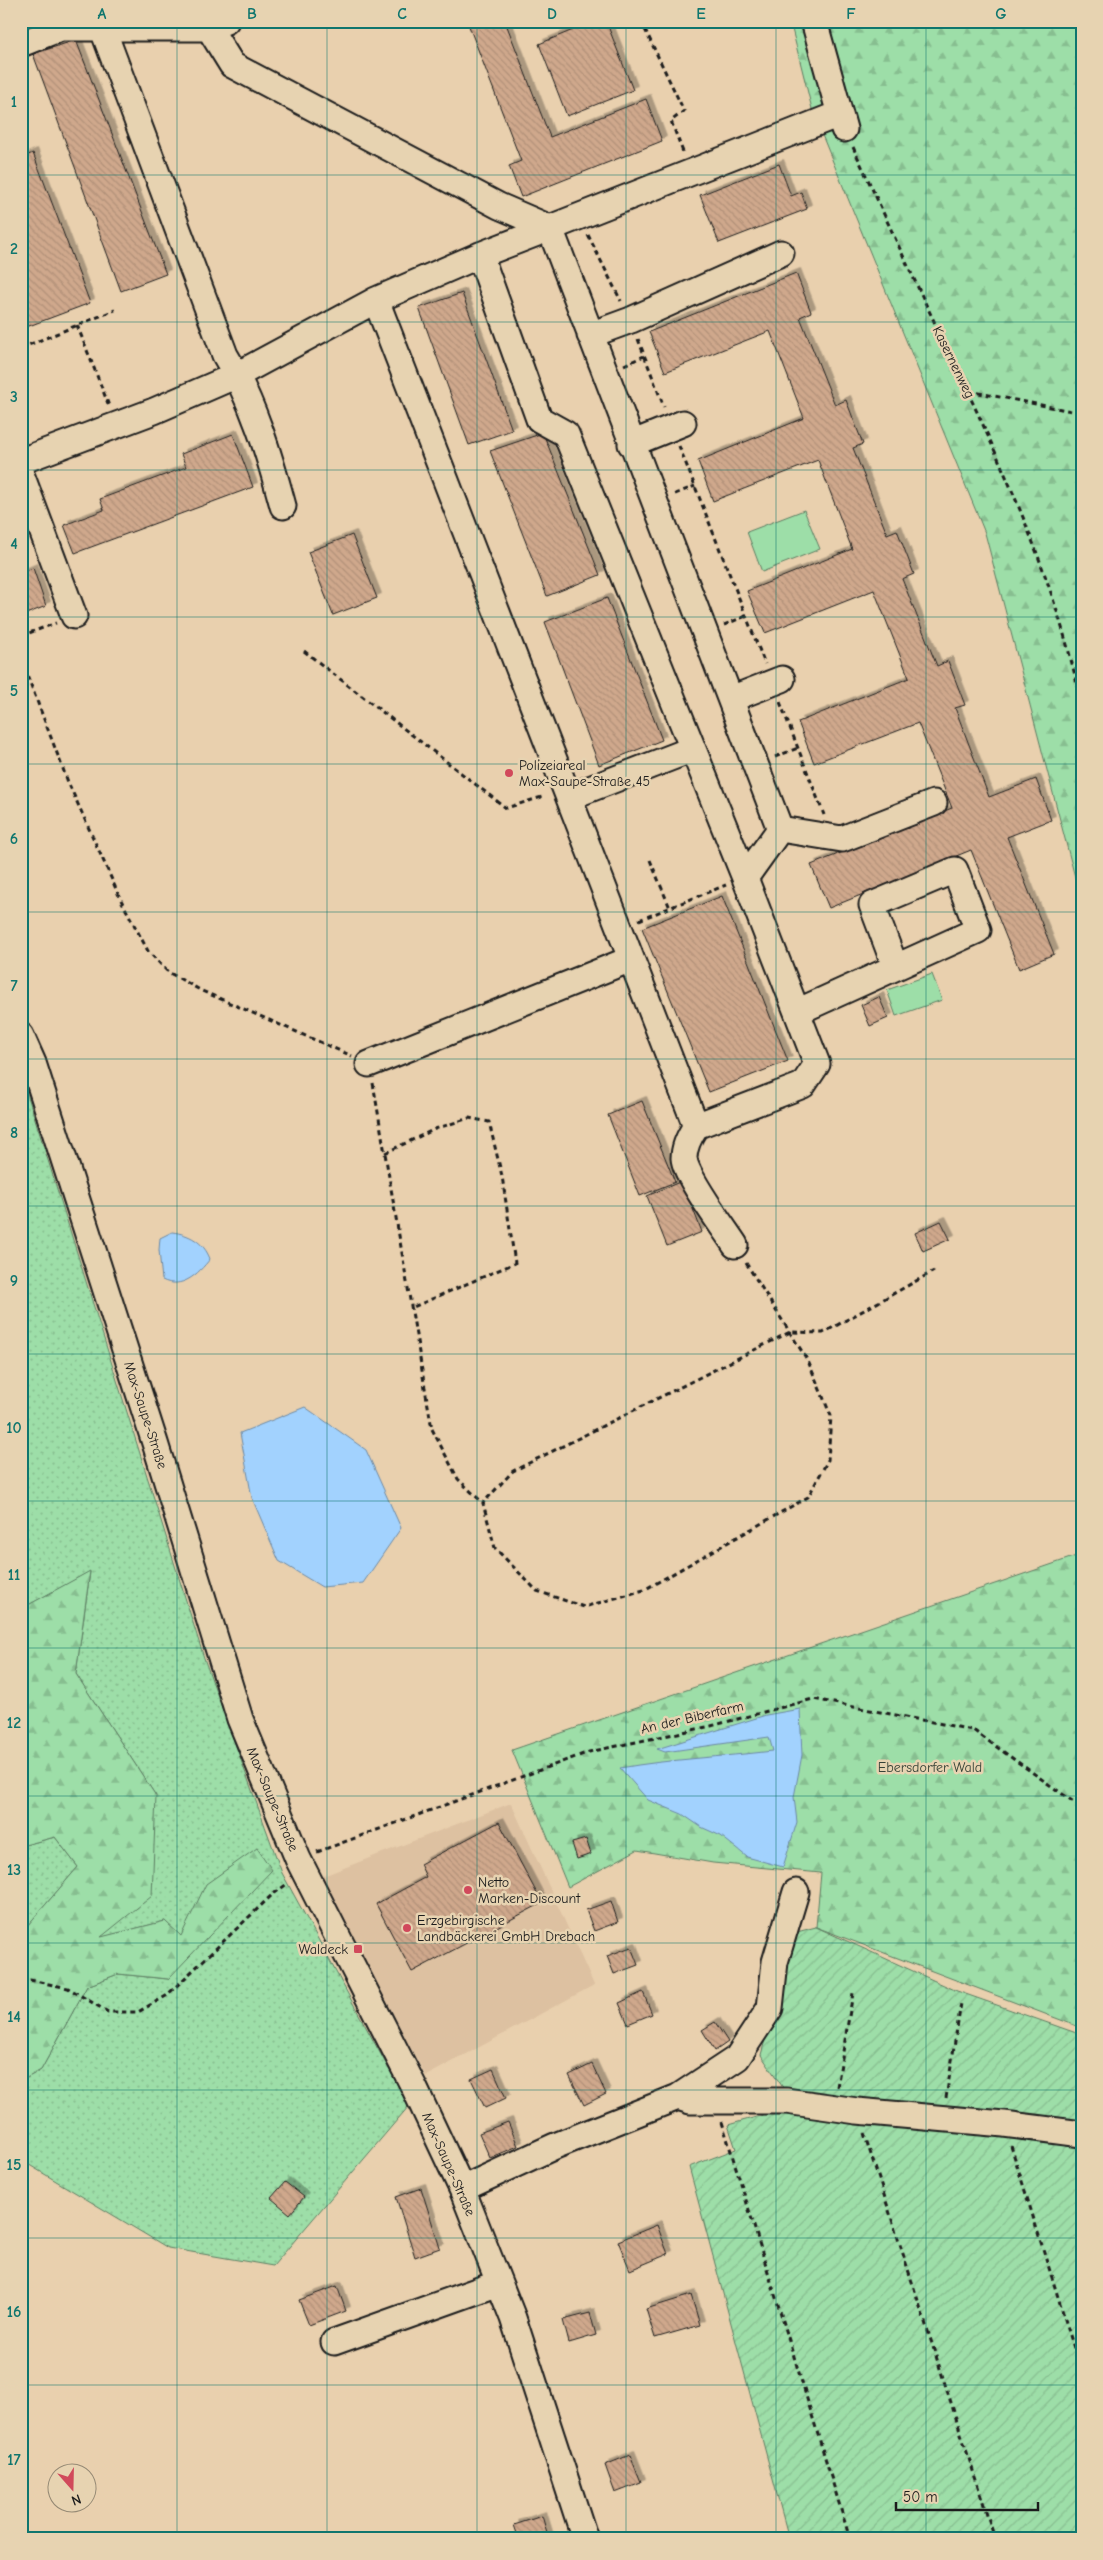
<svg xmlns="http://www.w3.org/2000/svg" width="1103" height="2560" font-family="'Comic Neue',sans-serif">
	<defs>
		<pattern id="grass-dots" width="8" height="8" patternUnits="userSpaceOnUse" patternTransform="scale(1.25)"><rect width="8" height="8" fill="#9ddea8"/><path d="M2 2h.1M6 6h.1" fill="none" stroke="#87be90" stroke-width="1.8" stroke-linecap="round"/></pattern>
		<pattern id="forest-firs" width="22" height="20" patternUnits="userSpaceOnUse" patternTransform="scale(1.25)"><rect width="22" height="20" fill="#9ddea8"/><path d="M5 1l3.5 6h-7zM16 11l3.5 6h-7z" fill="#87be90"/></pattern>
		<pattern id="garden-furrows" width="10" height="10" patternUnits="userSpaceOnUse" patternTransform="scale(1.25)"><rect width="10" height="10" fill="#9ddea8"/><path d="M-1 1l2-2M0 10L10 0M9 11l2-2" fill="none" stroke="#87be90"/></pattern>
		<pattern id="building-back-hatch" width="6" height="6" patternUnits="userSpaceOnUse" patternTransform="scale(1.25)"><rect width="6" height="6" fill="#cfa88c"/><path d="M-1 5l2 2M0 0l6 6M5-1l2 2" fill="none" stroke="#b19078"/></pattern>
		<filter id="shadow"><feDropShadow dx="4.5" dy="-4.5" stdDeviation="0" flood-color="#0004"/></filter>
	</defs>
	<rect width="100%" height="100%" fill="#e9d0ae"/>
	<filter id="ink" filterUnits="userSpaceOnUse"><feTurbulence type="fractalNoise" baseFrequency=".02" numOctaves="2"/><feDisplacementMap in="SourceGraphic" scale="10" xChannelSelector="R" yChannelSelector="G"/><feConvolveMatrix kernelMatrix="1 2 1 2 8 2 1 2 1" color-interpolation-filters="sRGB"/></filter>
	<g filter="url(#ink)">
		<path fill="#ddc1a1" d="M511,1803L594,1985L426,2076L318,1878Z"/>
		<path fill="url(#grass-dots)" stroke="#5c7d62" d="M21,1085L26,1090L205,1661L282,1873L409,2106L273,2266L168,2248L21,2160V2081L41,2070L87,1986L118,1974L168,1979L181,1937L165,1921L100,1938L156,1796L76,1674L90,1572L21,1609Z
			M55,1837L78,1867L21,1933V1846Z"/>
		<path fill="url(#forest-firs)" stroke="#5c7d62" d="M790,21H1082V904L985,533L813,113Z
			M1082,1554V2028L816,1927L821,1873L713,1863L637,1850L568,1887L512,1750Z
			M90,1571L76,1674L156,1796L152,1896L101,1937L165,1921L181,1936L206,1884L257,1848L272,1870L168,1979L118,1974L87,1986L41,2070L21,2081V1933L78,1867L55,1837L21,1846V1609Z"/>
		<path fill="url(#garden-furrows)" stroke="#5c7d62" d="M816,1927L957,1991L1082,2035V2539H789L689,2167L736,2149L728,2125L788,2108L784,2089L761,2055L793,1933Z"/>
		<path fill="#9ddea8" stroke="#5c7d62" d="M804,510L820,549L762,572L747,532Z
			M932,974L942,1000L896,1016L887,990Z"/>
		<path fill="#a2d2fe" stroke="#6c89a4" d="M172,1232C189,1234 204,1242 210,1259C198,1274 182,1290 162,1280L159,1250L160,1238Z
			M305,1407L366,1450L401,1528L363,1583L322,1587L279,1561L252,1498L240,1433Z
			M800,1709L802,1755L794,1797L797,1822L783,1867L747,1857L721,1836L701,1827L682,1814L648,1800L620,1768C670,1759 722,1757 773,1751L769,1737L665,1752L657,1749L766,1715Z"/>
		<path fill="url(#building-back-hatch)" stroke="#1c1c1c" filter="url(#shadow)" d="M467,21H505L550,137L646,99L662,141L521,197L509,166L521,161Z
			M595,21H606L633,90L567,116L539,44Z
			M76,40L166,274L121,291L33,54Z
			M33,153L90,303L21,329V158Z
			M779,164L791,196L801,192L807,209L719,243L700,195Z
			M796,273L811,312L800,317L835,405L846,400L863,444L853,448L887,534L897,530L914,574L902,579L937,666L948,661L965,705L955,708L989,797L1036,779L1051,820L1007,837L1054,954L1019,969L971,850L829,908L811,865L952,808L918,723L814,763L798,722L909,678L874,590L765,633L747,591L852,549L818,460L713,501L698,461L804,418L770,331L665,372L649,332Z
			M462,293L512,430L469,445L419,308Z
			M543,433L600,575L547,596L490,451Z
			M233,434L253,487L75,553L64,525L104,510L100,499L186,467L181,454Z
			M352,535L377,598L333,615L308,552Z
			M33,568L46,606L21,616V573Z
			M607,598L662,740L599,765L545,622Z
			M722,896L788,1061L709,1092L642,928Z
			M879,997L888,1018L870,1026L861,1005Z
			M642,1101L675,1182L640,1196L608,1115Z
			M682,1181L702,1232L667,1246L647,1196Z
			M941,1221L950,1239L923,1251L915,1233Z
			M499,1822L542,1903L412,1972L376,1904L426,1877L420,1864Z
			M586,1839L591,1854L577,1859L572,1843Z
			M611,1901L618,1922L594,1931L586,1910Z
			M631,1947L638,1965L614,1974L607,1956Z
			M643,1992L652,2014L628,2024L619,2003Z
			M715,2022L728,2042L715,2051L702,2030Z
			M592,2064L606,2094L584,2105L569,2075Z
			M493,2069L506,2098L485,2108L471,2079Z
			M508,2122L518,2146L490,2158L479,2133Z
			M285,2182L304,2197L290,2214L271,2198Z
			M421,2188L440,2248L415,2257L396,2197Z
			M657,2225L668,2254L630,2270L618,2241Z
			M337,2286L346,2311L309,2325L299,2300Z
			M691,2295L700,2325L655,2338L646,2309Z
			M590,2313L596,2335L569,2343L563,2320Z
			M630,2455L641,2483L615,2493L605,2465Z
			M542,2516L549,2539H519L514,2525Z"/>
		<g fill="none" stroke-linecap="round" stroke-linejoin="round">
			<g stroke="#1c1c1c" stroke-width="29">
				<path id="minor" d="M226,21L209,28L232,65L499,206L550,228
					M814,21L844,129
					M102,27L225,355C253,401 269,454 283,506
					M21,44L61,28H209
					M376,300L696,1126L803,1085L817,1064L745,878L566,434L539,419L480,255
					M590,335L631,320L781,253
					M631,444L683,423
					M21,461L154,411L237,375L376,300L480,255L550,228
					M21,474L74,616
					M731,699L782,679
					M569,797L693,749
					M780,829L842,839L934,803
					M745,878L780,829L550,228L839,114
					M797,1012L978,930L955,870L872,905L895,966
					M21,1036L33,1063L155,1443L240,1719L298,1859L414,2087L462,2189L513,2318L585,2539
					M369,1064L631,959
					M696,1126C690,1135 684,1147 684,1158C685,1176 724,1228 735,1245
					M678,2097L690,2101H786L857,2111L1004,2124L1082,2134
					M462,2189L555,2146L678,2097L737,2058L770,2008L775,1962L796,1892
					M334,2342L499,2283"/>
			</g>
			<path stroke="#1c1c1c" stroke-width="3" stroke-dasharray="5 4" stroke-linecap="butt" d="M641,21L684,111L671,121L683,152
				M853,147C883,212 913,278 944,342C1000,459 1056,579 1082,707
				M588,235L621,301
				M77,325L109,406
				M638,339L664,407
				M21,348L115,310
				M624,365L644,356
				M969,391L1082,413
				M679,446L765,664
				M675,494L695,486
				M724,625L746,616
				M21,636L56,623
				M304,651L506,808L545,796
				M21,659L68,782L121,900L148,951L168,972L200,990L352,1056
				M780,702L824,815
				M775,757L798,748
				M650,860L670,908
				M639,920L726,885
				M373,1083L432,1429L458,1479L483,1503
				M385,1153L435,1129L469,1118L489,1122L502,1176L515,1263L411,1308
				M746,1263L808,1361L831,1416L828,1460L808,1497L644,1590L584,1607L537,1591L495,1548L483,1503L513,1471L790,1332L823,1333L934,1271
				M317,1852L589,1752L711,1726L813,1699L973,1730L1082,1808
				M21,1982L30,1980L68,1988L108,2012H138L166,1996L272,1895L287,1884
				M837,2087L853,1993
				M946,2098L961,2003
				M722,2122L850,2539
				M864,2133L995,2539
				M1011,2146L1082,2374"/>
			<use href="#minor" stroke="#e7d3b1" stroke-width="25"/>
		</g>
	</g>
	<path fill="none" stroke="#0f766e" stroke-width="1" stroke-opacity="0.55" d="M177,21V2539M327,21V2539M477,21V2539M626,21V2539M776,21V2539M926,21V2539M21,175H1082M21,322H1082M21,470H1082M21,617H1082M21,764H1082M21,912H1082M21,1059H1082M21,1206H1082M21,1354H1082M21,1501H1082M21,1648H1082M21,1796H1082M21,1943H1082M21,2090H1082M21,2238H1082M21,2385H1082"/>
	<g fill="#d1495b" stroke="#e7d3b1" stroke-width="2">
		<circle cx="509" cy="773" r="5"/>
		<circle cx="468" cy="1890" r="5"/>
		<circle cx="407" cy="1928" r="5"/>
		<rect x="353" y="1944" width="10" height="10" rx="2.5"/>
	</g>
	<g text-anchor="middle" stroke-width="5" stroke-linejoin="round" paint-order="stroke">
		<g font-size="14" fill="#1c1c1c" stroke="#e7d3b1">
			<text transform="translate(954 362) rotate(64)" y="5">Kasernenweg</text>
			<text transform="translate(146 1415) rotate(72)" y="5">Max-Saupe-Straße</text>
			<text transform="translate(692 1717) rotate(-13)" y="5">An der Biberfarm</text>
			<text transform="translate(273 1799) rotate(67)" y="5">Max-Saupe-Straße</text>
			<text transform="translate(449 2164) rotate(66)" y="5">Max-Saupe-Straße</text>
		</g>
		<g font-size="14" fill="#1c1c1c" stroke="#e7d3b1" text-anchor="start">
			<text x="519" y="770">Polizeiareal<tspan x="519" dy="16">Max-Saupe-Straße 45</tspan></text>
			<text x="478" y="1887">Netto<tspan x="478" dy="16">Marken-Discount</tspan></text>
			<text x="417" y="1925">Erzgebirgische<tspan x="417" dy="16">Landbäckerei GmbH Drebach</tspan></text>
			<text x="348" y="1954" text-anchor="end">Waldeck</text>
		</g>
		<g font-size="14" fill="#364338" stroke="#e7d3b1">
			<text x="930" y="1772">Ebersdorfer Wald</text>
		</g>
	</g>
	<rect width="1103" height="2560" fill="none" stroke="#e7d3b1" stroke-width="55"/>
	<g transform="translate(72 2488) rotate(160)"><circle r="24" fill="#e7d3b1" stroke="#968a75"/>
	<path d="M0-4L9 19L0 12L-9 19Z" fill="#d1495b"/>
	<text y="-8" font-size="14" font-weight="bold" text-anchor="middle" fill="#1c1c1c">N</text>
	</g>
	<path d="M896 2502v8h142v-8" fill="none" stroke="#1c1c1c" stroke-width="2.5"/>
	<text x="903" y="2502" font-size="15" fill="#1c1c1c" stroke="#e7d3b1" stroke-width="4" paint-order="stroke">50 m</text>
	<rect x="28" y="28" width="1048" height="2504" fill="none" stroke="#0f766e" stroke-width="2"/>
	<g font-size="16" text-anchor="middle" font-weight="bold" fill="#0f766e">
		<text x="102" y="19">A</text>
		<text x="252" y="19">B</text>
		<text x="402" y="19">C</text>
		<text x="552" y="19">D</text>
		<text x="701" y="19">E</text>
		<text x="851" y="19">F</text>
		<text x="1001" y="19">G</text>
		<text x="14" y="107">1</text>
		<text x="14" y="254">2</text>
		<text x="14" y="402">3</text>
		<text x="14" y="549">4</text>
		<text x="14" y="696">5</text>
		<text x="14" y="844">6</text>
		<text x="14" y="991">7</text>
		<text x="14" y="1138">8</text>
		<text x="14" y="1286">9</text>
		<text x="14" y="1433">10</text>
		<text x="14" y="1580">11</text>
		<text x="14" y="1728">12</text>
		<text x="14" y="1875">13</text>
		<text x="14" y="2022">14</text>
		<text x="14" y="2170">15</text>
		<text x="14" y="2317">16</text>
		<text x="14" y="2465">17</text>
	</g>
</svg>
